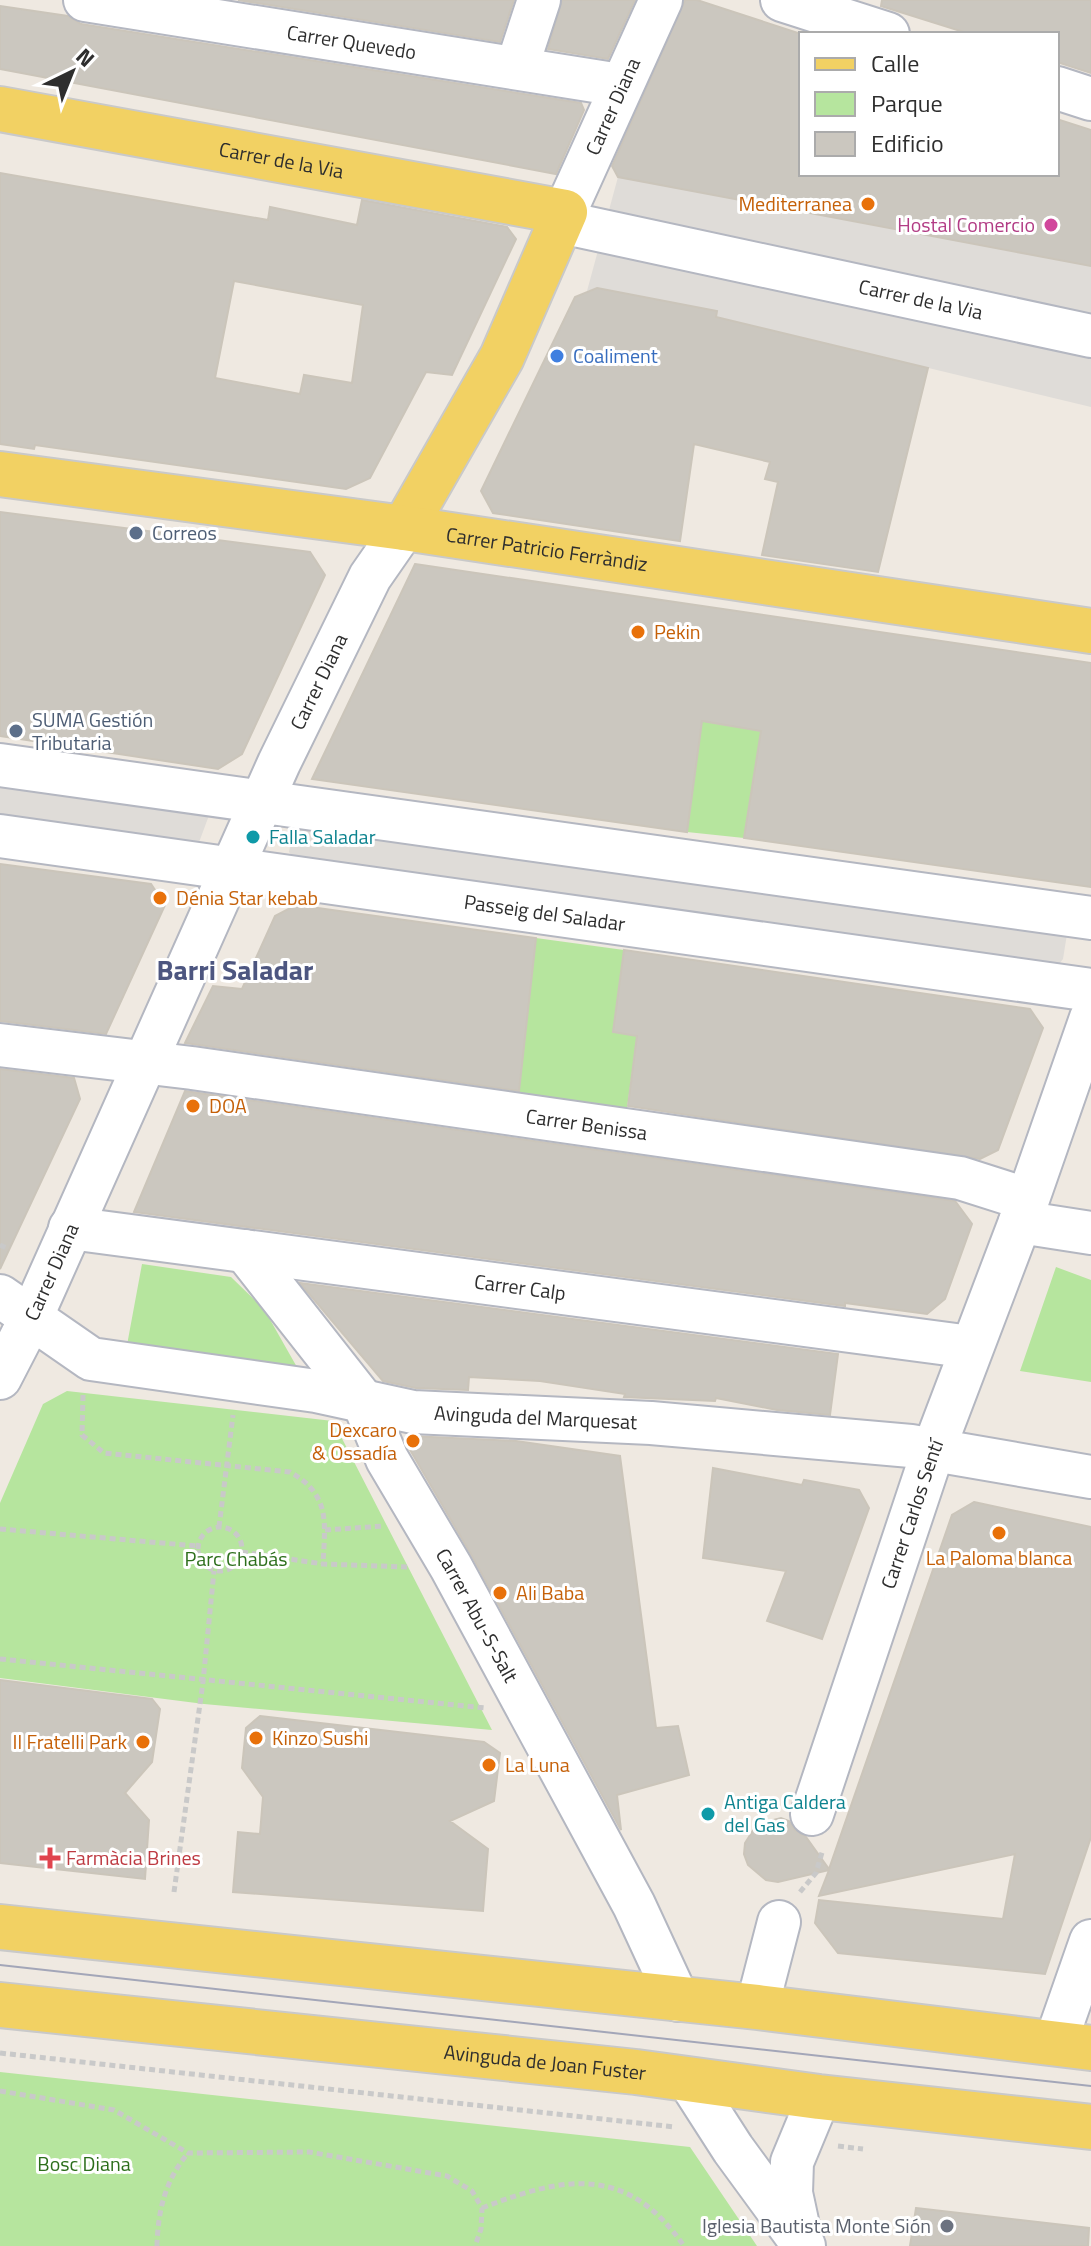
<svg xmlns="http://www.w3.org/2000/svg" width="1091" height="2246" font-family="'Titillium Web',sans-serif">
	<rect width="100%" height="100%" fill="#efe9e1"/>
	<path fill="#b6e59e" d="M702,721L761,731L744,838L687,832Z
		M536,938L624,950L613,1032L637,1036L626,1115L518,1100Z
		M142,1264L231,1277L264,1309L302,1376L127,1345Z
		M1056,1267L1091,1280V1382L1020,1371Z
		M67,1391L333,1421L492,1730L204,1704L0,1678V1503L43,1404Z
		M0,2072L690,2147L757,2246H0Z"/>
	<path fill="#dfdcd8" d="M618,177L1091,266V407L716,317L717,311L597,288L587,291Z
		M0,781L211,810L198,845L0,816Z
		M294,827L1067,934L1063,959L1059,964L1032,961L293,857L289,852Z"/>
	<path fill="#cbc7bf" stroke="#cbc5ba" stroke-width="2" fill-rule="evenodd" d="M238,0H514L500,42Z
		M562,0H635L608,59L548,49Z
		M685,0H697L801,34V174H1057V119L1091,130V266L618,177L612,166Z
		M882,0H1091V73L1057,62V34H970L881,6Z
		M0,6L68,16L81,24L581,103L584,110L556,174L0,69Z
		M0,173L268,220L270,207L357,225L362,200L507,227L516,239L452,375L426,372L370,478L346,489L35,445L34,449L0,444ZM234,281L363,305L352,383L304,375L300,394L215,378Z
		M597,288L717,311L716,317L928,368L878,572L762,555L778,482L765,479L770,462L694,444L680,541L493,513L481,491L575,297Z
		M0,512L310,552L325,575L242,754L218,769L0,736Z
		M415,564L1091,663V887L744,838L761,731L702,721L687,832L312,779Z
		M0,864L151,884L165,905L106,1034L0,1021Z
		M296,905L536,938L519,1091L185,1043L213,986L242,989L275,916Z
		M624,950L1030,1009L1043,1028L998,1150L980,1159L628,1106L637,1036L613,1032Z
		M0,1069L74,1078L80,1099L0,1269Z
		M185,1091L955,1201L972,1224L945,1299L927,1314L845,1303V1306L134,1212Z
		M300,1283L838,1354L830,1415L777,1410L716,1398L715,1401L624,1397L625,1394L540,1381L469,1377L468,1390L416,1388L383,1381Z
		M410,1436L516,1441L620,1456L656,1728L678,1726L689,1775L617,1795L621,1830L472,1556L409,1448L406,1442Z
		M713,1468L802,1485L804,1480L859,1490L869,1508L822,1639L767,1621L786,1571L703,1558Z
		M974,1502L1091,1527V1837L1045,1974L838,1953L815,1923L819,1900L1003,1919L1015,1854L819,1896L829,1870L778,1882L766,1880L748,1865L744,1854L745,1843L757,1824L781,1818L789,1821L795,1830L806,1837L829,1869L952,1515Z
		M0,1680L152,1699L160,1709L152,1762L125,1793L149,1820L145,1879L0,1863Z
		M260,1716L484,1742L500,1753L494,1801L450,1821L488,1849L483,1911L233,1892L238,1832L260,1834L263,1797L242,1768L246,1728Z
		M916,2208L1089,2228L1088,2246H910Z"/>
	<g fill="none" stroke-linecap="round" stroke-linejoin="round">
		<g stroke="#b4b7c1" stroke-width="46">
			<g id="minor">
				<path id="s1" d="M85,0L620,85"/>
				<path d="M782,0L888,34"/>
				<path d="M517,67L539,0"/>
				<path d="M1057,88L1091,99"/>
				<path id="s2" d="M565,212L661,0"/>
				<path id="s3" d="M561,222L1091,336"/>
				<path d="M0,765L1091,918"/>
				<path id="s4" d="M0,836L1091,990"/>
				<path id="s5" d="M0,1045L192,1068L960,1178L1026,1199"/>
				<path d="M1020,1222L1091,1233"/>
				<path id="s6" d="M70,1228L971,1347"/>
				<path id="s7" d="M245,1251L363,1401L387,1459L451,1567L634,1905L678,2000"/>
				<path id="s8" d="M0,1296L91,1359L316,1391L413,1412L651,1423L911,1446L1091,1477"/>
				<path id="s9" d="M0,1378L31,1318L279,763L370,577L404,528"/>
				<path id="s10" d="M812,1814L933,1451L1020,1222L1091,1018"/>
				<path d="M757,2007L779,1922"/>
				<path d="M1055,2044L1091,1941"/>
				<path d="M688,2079L733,2149L804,2246"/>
				<path d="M800,2235L791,2193L792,2162L819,2097"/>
			</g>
		</g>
		<g stroke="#c9c9c9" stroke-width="48">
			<g id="major">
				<path id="s11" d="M0,109L565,212L502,357L404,528"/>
				<path id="s12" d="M0,474L404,528L1091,631"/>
				<path d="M0,1927L757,2007L1091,2048"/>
				<path id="s13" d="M0,2005L636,2072L819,2097L1091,2127"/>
			</g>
		</g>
		<path stroke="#c9c9c9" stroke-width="5" stroke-dasharray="6 4" stroke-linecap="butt" d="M0,1245L9,1249
			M83,1395L82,1435L104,1453L290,1472C331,1495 325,1523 323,1564
			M198 1549a22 22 0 1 1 44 0a22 22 0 1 1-44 0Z
			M219,1527L233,1415
			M0,1529L197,1546
			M325,1530L384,1526
			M242,1552L323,1564L407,1567
			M0,1659L485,1708
			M174,1892L203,1682L214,1571
			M800,1892L816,1873L823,1849
			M0,2053L675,2127
			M0,2091L114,2110L188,2153L309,2152L447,2176L472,2191L482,2208L481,2229L475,2246
			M838,2146L863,2149
			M482,2208C564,2176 627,2164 684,2246
			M157,2246C158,2210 165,2181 188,2153"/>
		<use href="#minor" stroke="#fff" stroke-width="42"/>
		<use href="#major" stroke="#f2d163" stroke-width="44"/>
		<path stroke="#a3a6b8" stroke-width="2" d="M0,1965L1091,2086"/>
	</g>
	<g fill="#e8710a" stroke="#fff" stroke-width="3">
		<circle cx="868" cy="204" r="8"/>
		<circle cx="638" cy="632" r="8"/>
		<circle cx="160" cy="898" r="8"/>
		<circle cx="193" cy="1106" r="8"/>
		<circle cx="413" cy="1441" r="8"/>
		<circle cx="999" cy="1533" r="8"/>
		<circle cx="500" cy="1593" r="8"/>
		<circle cx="256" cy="1738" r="8"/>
		<circle cx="143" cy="1742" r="8"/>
		<circle cx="489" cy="1765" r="8"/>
	</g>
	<circle fill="#d1479c" stroke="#fff" stroke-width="3" cx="1051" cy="225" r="8"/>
	<circle fill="#3f7fe0" stroke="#fff" stroke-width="3" cx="557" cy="356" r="8"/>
	<g fill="#5c6f8a" stroke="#fff" stroke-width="3">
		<circle cx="136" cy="533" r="8"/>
		<circle cx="16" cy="731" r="8"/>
	</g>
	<g fill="#0f9aa8" stroke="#fff" stroke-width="3">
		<circle cx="253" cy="837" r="8"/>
		<circle cx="708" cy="1814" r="8"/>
	</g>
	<path fill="#e0444e" stroke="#fff" stroke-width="3" d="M46 1846h8v8h8v8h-8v8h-8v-8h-8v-8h8z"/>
	<circle fill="#6b7280" stroke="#fff" stroke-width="3" cx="947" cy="2226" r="8"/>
	<g text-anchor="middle" stroke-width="6" stroke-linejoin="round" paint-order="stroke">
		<g font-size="20" fill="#2e2e2e" stroke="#fff">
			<text dy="7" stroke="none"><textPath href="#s1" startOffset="270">Carrer Quevedo</textPath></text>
			<text dy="7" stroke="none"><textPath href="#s2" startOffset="116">Carrer Diana</textPath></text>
			<text dy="7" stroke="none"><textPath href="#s11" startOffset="286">Carrer de la Via</textPath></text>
			<text dy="7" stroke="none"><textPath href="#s3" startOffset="368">Carrer de la Via</textPath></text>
			<text dy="7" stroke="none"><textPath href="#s12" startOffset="552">Carrer Patricio Ferràndiz</textPath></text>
			<text dy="7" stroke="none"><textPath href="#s9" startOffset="766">Carrer Diana</textPath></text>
			<text dy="7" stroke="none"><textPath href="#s4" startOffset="550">Passeig del Saladar</textPath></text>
			<text dy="7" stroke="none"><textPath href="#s5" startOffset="592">Carrer Benissa</textPath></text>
			<text dy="7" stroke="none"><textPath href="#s9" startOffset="118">Carrer Diana</textPath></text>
			<text dy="7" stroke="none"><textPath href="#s6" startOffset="454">Carrer Calp</textPath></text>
			<text dy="7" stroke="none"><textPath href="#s8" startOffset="560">Avinguda del Marquesat</textPath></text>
			<text dy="7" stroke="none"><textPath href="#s10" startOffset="316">Carrer Carlos Sentí</textPath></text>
			<text dy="7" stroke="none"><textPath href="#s7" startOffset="434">Carrer Abu-S-Salt</textPath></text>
			<text dy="7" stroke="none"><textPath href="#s13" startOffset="548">Avinguda de Joan Fuster</textPath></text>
		</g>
		<g font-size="20" fill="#c56008" stroke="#fff" text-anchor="start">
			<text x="852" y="211" text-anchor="end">Mediterranea</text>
			<text x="654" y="639">Pekin</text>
			<text x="176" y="905">Dénia Star kebab</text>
			<text x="209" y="1113">DOA</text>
			<text x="397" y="1437" text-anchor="end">Dexcaro<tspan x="397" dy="23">&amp; Ossadía</tspan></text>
			<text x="999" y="1565" text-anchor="middle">La Paloma blanca</text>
			<text x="516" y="1600">Ali Baba</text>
			<text x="272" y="1745">Kinzo Sushi</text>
			<text x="127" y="1749" text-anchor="end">Il Fratelli Park</text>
			<text x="505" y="1772">La Luna</text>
		</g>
		<g font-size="20" fill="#b23c85" stroke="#fff" text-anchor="end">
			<text x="1035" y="232">Hostal Comercio</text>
		</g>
		<g font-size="20" fill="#366cbe" stroke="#fff" text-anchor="start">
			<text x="573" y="363">Coaliment</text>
		</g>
		<g font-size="20" fill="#4e5e75" stroke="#fff" text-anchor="start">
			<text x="152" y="540">Correos</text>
			<text x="32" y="727">SUMA Gestión<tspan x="32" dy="23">Tributaria</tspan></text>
		</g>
		<g font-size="20" fill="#0d838f" stroke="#fff" text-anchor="start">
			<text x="269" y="844">Falla Saladar</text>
			<text x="724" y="1809">Antiga Caldera<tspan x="724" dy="23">del Gas</tspan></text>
		</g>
		<g font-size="20" fill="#2c6e1b" stroke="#fff">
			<text x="236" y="1566">Parc Chabás</text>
			<text x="84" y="2171">Bosc Diana</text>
		</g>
		<g font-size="20" fill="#be3a42" stroke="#fff" text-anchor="start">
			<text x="66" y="1865">Farmàcia Brines</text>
		</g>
		<g font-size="20" fill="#5b616d" stroke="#fff" text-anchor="end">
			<text x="931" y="2233">Iglesia Bautista Monte Sión</text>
		</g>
		<g font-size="28" font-weight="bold" fill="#4d5680" stroke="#fff">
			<text x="235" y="980">Barri Saladar</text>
		</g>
	</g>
	<rect x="799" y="32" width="260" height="144" fill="#ffffff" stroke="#ababab" stroke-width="2"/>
	<rect x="815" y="58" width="40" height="12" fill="#f2d163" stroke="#ababab" stroke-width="2"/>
	<text x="871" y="72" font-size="24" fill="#2e2e2e">Calle</text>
	<rect x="815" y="92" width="40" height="24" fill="#b6e59e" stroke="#ababab" stroke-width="2"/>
	<text x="871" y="112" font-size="24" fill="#2e2e2e">Parque</text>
	<rect x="815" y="132" width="40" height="24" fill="#cbc7bf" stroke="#ababab" stroke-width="2"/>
	<text x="871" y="152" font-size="24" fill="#2e2e2e">Edificio</text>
	<g transform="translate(72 72) rotate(43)" stroke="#ffffff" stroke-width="6" paint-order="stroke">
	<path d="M0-6L14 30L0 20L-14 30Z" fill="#2e2e2e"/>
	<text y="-12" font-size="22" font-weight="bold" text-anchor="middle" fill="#2e2e2e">N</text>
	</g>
</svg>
